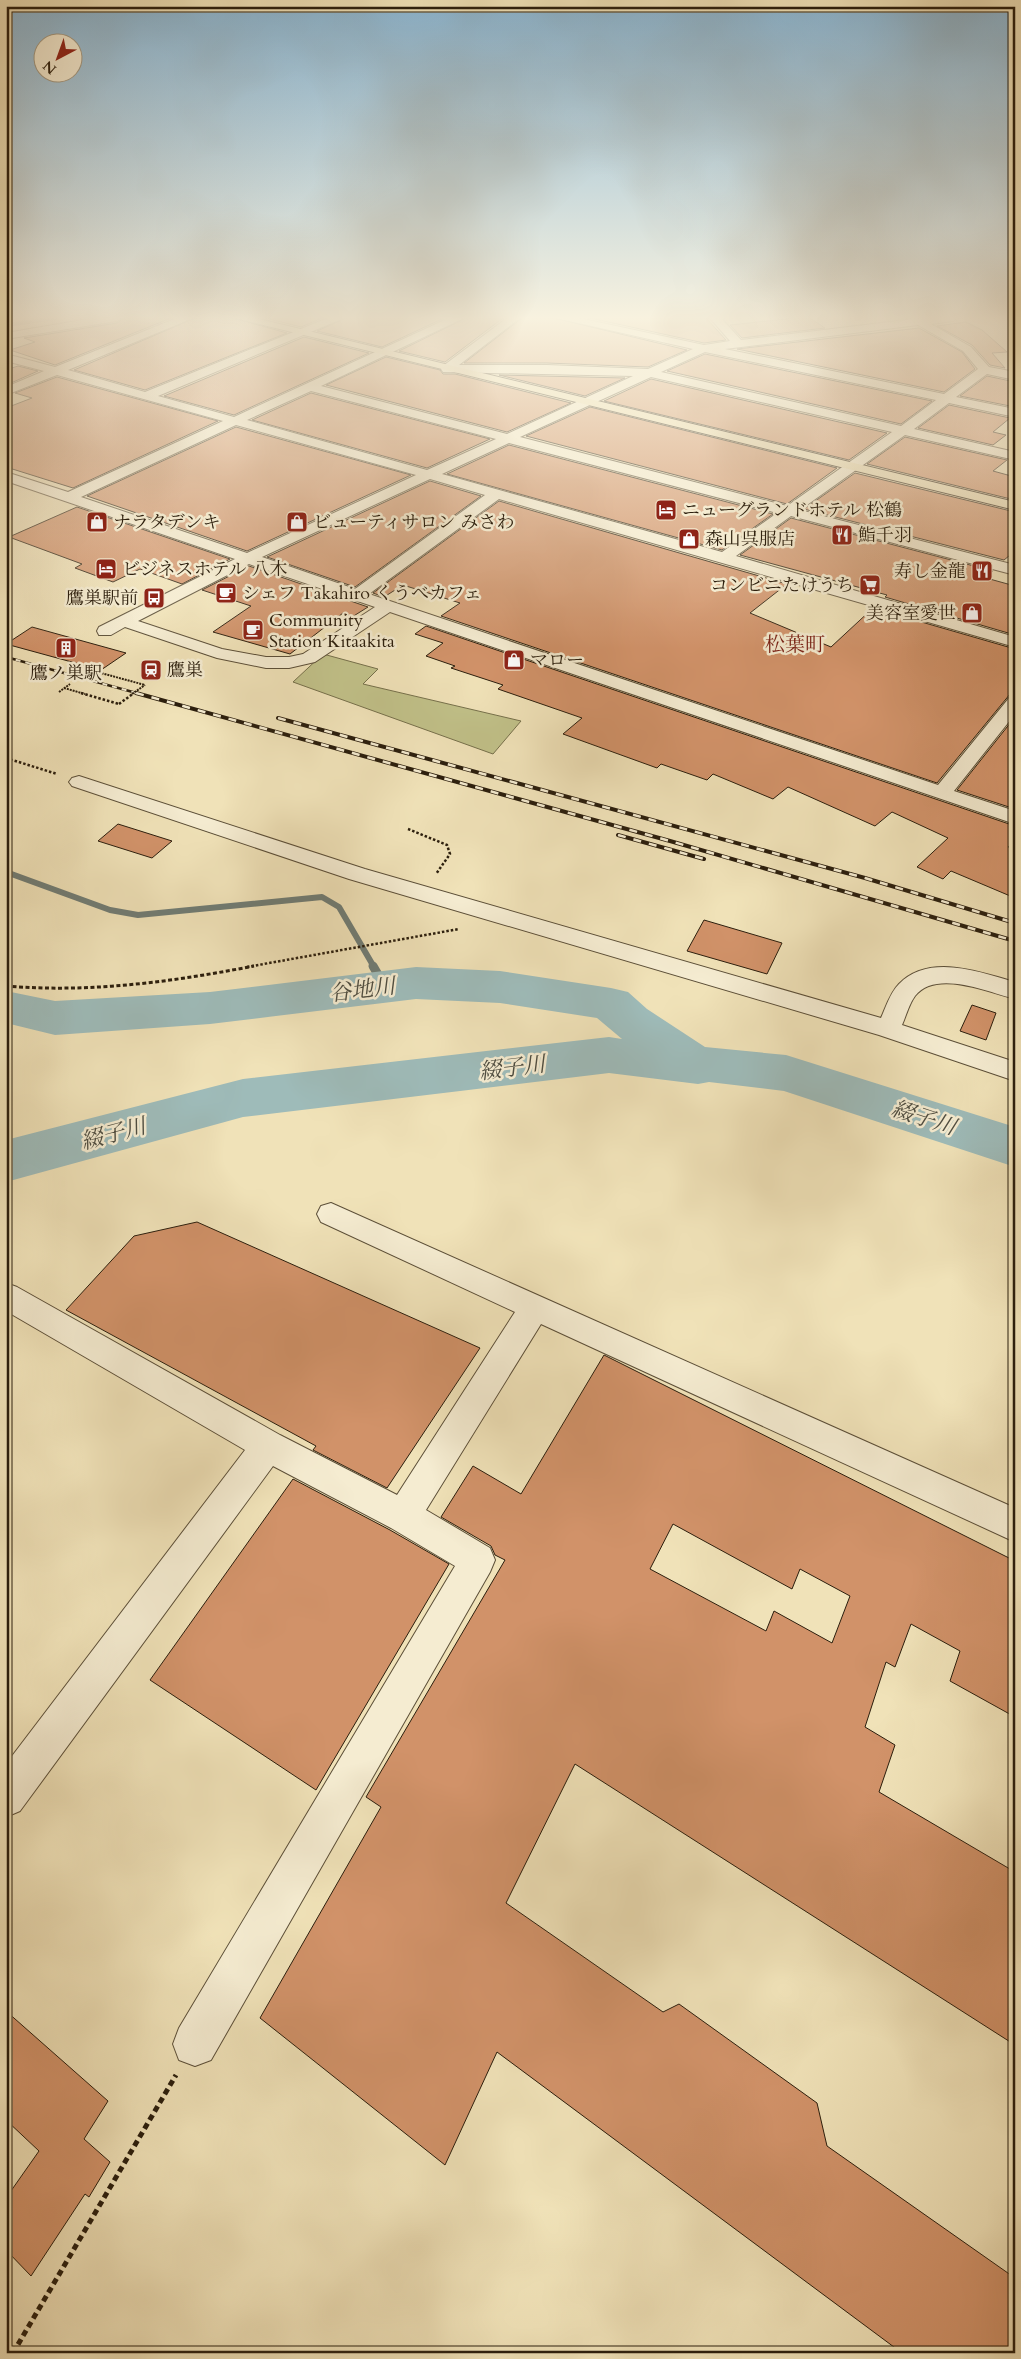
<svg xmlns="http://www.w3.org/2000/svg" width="1021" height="2359" font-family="Cardo,'Noto Serif JP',serif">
	<rect width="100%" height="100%" fill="#f0e2b8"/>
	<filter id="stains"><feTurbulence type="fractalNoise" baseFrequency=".004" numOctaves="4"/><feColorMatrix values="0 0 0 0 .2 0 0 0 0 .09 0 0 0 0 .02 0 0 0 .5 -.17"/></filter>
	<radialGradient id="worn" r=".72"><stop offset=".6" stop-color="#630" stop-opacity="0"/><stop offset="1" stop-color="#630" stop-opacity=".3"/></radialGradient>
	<path fill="#c1c189" stroke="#76704b" d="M323,654L378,669L363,684L521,721L493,754L293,682Z"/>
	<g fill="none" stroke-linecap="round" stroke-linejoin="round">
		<path stroke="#707c74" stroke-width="4" d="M6,325L56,318"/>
		<path stroke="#707c74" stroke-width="6" d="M6,872L110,910L138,915L322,897L339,907L374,967"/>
		<path stroke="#707c74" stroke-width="9" d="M373,966L384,985"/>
		<path fill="#9ebbb9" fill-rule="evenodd" d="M416,967L500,971L611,988L628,992L647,1009L705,1047L786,1055L1015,1127V1167L784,1091L709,1082L698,1084L609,1073L243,1117L6,1182V1140L243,1079L609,1037L622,1039L597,1018L500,1003L416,999L210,1024L55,1035L6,1023V991L55,1001L210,992Z"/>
	</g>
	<path fill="#d19269" stroke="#2b1e0d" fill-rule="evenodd" d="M124,318H171L55,365L10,350L35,342L24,338L117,323Z
		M195,318H233L287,333L145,390L74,370Z
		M265,318H322L301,327Z
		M346,318H444L382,347L317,331Z
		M466,318H503L445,362L399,351Z
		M522,318H554L687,350L648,367L547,363H464Z
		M590,318H706L726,340L704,343Z
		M795,318H810L825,328L742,338L730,325Z
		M966,322L982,330L1007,352L992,353L1005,368L990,365L972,345L937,326Z
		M919,328L962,352L975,369L944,392L737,349Z
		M304,337L369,353L234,415L164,396Z
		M705,354L932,401L901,424L667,371Z
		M386,357L440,370L443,374H455L571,403L507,432L326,385Z
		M18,366L38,371L11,383L6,382V370Z
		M499,375L625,378L585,396Z
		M987,376L1015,382V407L960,396Z
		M57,377L218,421L73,488L6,467V408L32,398L15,393Z
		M651,379L887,433L849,460L604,401Z
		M311,393L490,439L427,468L252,420Z
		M949,405L1010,418L993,432L1006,435L993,445L918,428Z
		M590,407L837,468L787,504L526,436Z
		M236,427L411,475L247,551L87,496Z
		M905,437L1007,460L993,471L1015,477V500L867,464Z
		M509,445L773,514L722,550L447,474Z
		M855,473L1015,512V551L1004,560L804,509Z
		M430,481L481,496L355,587L267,557Z
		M499,501L787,584L750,613L831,647L873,608L1015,649V688L937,783L441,616L460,603L403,585L384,597L373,593Z
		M77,507L230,559L182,584L140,569L113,582L75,568L82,564L9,537Z
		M791,518L993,571L986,578L1015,586V635L885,597L887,595L740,555Z
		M249,566L368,607L352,617L343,613L290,654L213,632L251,606L202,590Z
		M426,626L1015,826V840L1008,847L1015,850V898L951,871L943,879L917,867L948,838L892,812L875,826L788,787L773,799L713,774L707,780L661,764L657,768L563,734L582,718L498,689L503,685L451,668L455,666L426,656L443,643L415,634Z
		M32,627L126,653L101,670L6,644Z
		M1015,717V809L957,790Z
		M118,824L172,841L152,858L98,841Z
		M704,920L782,943L767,974L687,951Z
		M972,1005L996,1013L986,1040L960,1031Z
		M197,1222L480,1348L387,1488L313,1450L316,1446L66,1310L134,1236Z
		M604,1355L1015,1561V1717L950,1681L960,1651L911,1624L895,1667L886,1662L865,1727L895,1745L879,1792L1015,1872V2045L575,1764L506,1903L663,2012L679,2004L817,2103L827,2146L1015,2278V2353H902L497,2052L445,2165L260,2018L381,1807L366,1797L505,1560L495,1555L491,1546L441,1517L473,1466L521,1494ZM673,1524L792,1589L800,1569L850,1596L832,1643L774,1611L766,1631L650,1569Z
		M293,1479L390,1530L449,1564L316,1790L150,1680Z
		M6,2011L108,2101L84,2139L110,2162L89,2197L85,2194L31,2276L6,2250V2198L39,2151L6,2120Z"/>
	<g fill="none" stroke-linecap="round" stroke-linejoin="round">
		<g stroke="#5c4f38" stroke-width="2">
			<path id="minor" d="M94,318H122L117,321L6,339V333Z
				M177,318H193L68,370L145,392L328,318H344L158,396L234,417L449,318H464L321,386L507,434L633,376L443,372L441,369L443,366L507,318H520L459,365H547L648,369L693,349L556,318H579L704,345L730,341L710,318H721L741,340L922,318H958L953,321L931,324L971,347L989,367L1015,372V380L987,374L956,397L1015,409V417L949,403L914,429L1015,452V460L905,435L800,510L1015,565V575L791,516L736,556L1015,637V647L499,499L369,594L938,785L1009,698L1015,697V714L954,791L1015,811V824L390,612L315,662L289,668H266L217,658L125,627L111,635H99L97,631L99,627L235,559L6,481V472L68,492L223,421L57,375L6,395V387L44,371L6,361V354L55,367ZM918,325L963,351L978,369L944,394L725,349ZM705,352L936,400L901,426L661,372ZM651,377L892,432L787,506L520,437ZM311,391L496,439L427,470L247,420ZM236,425L416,475L247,553L81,497ZM509,443L777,513L722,552L442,474ZM430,479L485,495L355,589L262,557ZM249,564L375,607L303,654L289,657H266L222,649L138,621Z
				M79,776L365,869L881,1018C886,1007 890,993 899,984C929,953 980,972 1015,982V999C988,992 936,969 915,996C909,1004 906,1016 902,1025L1015,1062V1081L879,1035L349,879L72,786L69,782L72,778Z
				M331,1203L1015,1508V1542L541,1324L426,1510L490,1548L495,1560L490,1572L211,2060L195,2066L179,2060L173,2044L179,2028L455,1566L391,1528L273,1466L20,1811L6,1817V1764L245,1450L6,1311V1283L17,1287L280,1435L397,1495L515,1312L321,1222L317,1214L321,1206Z"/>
		</g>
		<g stroke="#2b1e0d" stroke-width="2">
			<path id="major" d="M235,318H255L1015,502V510Z"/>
		</g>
		<path stroke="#2b1e0d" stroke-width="2" stroke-dasharray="2 1" stroke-linecap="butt" d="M90,670L145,685
			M83,675L96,666
			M64,688L85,694
			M59,692L70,684"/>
		<path stroke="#2b1e0d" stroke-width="2.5" stroke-dasharray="2.5 2" stroke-linecap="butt" d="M81,693L119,704
			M6,758L57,774
			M408,829L447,845L450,854L436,874
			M247,967L459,929"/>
		<path stroke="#2b1e0d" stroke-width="3" stroke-dasharray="4 2.5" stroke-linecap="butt" d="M6,986C90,993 171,982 254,966"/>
		<path stroke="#2b1e0d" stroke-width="5" stroke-dasharray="6 4" stroke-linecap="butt" d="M13,2353L176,2075"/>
		<use href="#minor" fill="#f5ecd1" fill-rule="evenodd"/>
		<use href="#major" fill="#f0e2b8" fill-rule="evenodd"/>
		<g stroke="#2b1e0d" stroke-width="2.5">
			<path id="rail-far1" d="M6,657L140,694"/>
		</g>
		<g stroke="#2b1e0d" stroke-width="4">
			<path id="rail" d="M136,693L670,841L1015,941
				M278,718L865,878L1015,923
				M618,835L704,859"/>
		</g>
		<use href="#rail-far1" stroke="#f5ecd1" stroke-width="2" stroke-dasharray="5" stroke-linecap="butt"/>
		<use href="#rail" stroke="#f5ecd1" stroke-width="2.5" stroke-dasharray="8" stroke-linecap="butt"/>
		<path stroke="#2b1e0d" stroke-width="2" stroke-dasharray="2 1" stroke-linecap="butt" d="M132,694L145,685"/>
		<path stroke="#2b1e0d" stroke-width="2.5" stroke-dasharray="2.5 2" stroke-linecap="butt" d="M119,704L134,693"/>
	</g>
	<linearGradient id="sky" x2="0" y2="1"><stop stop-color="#8ab7d5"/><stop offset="0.49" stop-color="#f8f2df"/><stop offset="1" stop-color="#f8f2df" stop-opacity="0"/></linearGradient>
	<rect width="1021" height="649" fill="url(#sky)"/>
	<defs>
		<g id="hotel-square" transform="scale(1.125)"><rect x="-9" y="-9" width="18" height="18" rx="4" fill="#8f2418" stroke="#f5ecd1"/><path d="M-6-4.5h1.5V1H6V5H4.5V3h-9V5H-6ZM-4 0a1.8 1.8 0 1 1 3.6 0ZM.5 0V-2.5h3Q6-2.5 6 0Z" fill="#fff"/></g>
		<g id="shop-square" transform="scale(1.125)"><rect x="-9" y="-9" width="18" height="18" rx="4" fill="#8f2418" stroke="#f5ecd1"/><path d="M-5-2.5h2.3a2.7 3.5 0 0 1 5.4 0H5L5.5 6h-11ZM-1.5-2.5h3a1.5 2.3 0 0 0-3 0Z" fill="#fff"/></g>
		<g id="restaurant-square" transform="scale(1.125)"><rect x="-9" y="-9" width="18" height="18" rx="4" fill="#8f2418" stroke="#f5ecd1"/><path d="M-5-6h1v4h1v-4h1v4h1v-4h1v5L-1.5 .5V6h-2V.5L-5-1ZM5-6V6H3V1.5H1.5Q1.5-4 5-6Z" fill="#fff"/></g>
		<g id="supermarket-square" transform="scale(1.125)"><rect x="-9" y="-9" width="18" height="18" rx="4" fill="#8f2418" stroke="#f5ecd1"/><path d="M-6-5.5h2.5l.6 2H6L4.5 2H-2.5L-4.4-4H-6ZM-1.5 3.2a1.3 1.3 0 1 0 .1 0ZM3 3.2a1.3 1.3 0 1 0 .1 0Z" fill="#fff"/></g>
		<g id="cafe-square" transform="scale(1.125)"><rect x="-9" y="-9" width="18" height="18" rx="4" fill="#8f2418" stroke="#f5ecd1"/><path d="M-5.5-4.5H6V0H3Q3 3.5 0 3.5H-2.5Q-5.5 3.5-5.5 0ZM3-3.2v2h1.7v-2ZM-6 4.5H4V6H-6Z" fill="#fff"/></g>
		<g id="bus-square" transform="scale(1.125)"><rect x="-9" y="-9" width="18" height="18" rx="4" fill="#8f2418" stroke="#f5ecd1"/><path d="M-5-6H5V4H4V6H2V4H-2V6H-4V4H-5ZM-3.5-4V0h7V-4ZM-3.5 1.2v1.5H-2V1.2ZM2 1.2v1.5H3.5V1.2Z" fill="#fff"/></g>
		<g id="building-square" transform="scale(1.125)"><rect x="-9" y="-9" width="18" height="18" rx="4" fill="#8f2418" stroke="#f5ecd1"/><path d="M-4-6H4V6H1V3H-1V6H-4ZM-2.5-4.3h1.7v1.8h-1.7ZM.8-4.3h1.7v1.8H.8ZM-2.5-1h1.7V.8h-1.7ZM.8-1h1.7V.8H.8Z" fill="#fff"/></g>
		<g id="station-square" transform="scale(1.125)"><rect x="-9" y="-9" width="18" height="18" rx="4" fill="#8f2418" stroke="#f5ecd1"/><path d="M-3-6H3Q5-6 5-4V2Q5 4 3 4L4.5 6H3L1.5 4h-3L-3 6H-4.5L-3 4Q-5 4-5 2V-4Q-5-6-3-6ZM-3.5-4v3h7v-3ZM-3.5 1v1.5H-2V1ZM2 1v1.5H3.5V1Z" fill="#fff"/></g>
	</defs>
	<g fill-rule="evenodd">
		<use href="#hotel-square" x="666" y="510"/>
		<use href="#shop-square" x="97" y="522"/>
		<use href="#shop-square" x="297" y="522"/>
		<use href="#restaurant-square" x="842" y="535"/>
		<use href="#shop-square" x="689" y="539"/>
		<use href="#hotel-square" x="106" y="569"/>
		<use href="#restaurant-square" x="982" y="571"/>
		<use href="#supermarket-square" x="870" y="585"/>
		<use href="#cafe-square" x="226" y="593"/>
		<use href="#bus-square" x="154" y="598"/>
		<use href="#shop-square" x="972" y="613"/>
		<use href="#cafe-square" x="253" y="630"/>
		<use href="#building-square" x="66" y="648"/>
		<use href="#shop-square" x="514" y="660"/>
		<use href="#station-square" x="151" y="670"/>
	</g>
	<g text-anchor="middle" stroke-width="5" stroke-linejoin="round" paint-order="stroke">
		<g font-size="18" fill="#2b1e0d" stroke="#f5ecd1" text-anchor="start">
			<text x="682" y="516">ニューグランドホテル 松鶴</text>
			<text x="113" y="528">ナラタデンキ</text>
			<text x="313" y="528">ビューティサロン みさわ</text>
			<text x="858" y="541">鮨千羽</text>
			<text x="705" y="545">森山呉服店</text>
			<text x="122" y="575">ビジネスホテル 八木</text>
			<text x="966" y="577" text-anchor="end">寿し金龍</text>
			<text x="854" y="591" text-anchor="end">コンビニたけうち</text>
			<text x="242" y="599">シェフ Takahiro くうべカフェ</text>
			<text x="138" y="604" text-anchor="end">鷹巣駅前</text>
			<text x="956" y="619" text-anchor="end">美容室愛世</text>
			<text x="269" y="626">Community<tspan x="269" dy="21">Station Kitaakita</tspan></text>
			<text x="530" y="666">マロー</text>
			<text x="167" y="676">鷹巣</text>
			<text x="66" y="679" text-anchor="middle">鷹ノ巣駅</text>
		</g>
		<g font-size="20" fill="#7a1f14" stroke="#f5ecd1">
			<text x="795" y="651">松葉町</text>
		</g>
		<g font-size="22" font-style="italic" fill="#4e4d41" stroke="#f5ecd1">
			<text transform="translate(362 989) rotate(-7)" y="8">谷地川</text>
			<text transform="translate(512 1067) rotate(-7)" y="8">綴子川</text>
			<text transform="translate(924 1117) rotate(18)" y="8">綴子川</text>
			<text transform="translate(113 1133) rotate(-15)" y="8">綴子川</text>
		</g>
	</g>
	<rect width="1021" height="2359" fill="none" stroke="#f0e2b8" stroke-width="25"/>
	<rect x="8" y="8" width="1006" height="2344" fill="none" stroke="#2b1e0d" stroke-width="2.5"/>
	<rect x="12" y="12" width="996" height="2334" fill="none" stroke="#2b1e0d"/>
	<g transform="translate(58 58) rotate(221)"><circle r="24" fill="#f5ecd1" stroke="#a49a83"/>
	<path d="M0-4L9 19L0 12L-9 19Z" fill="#8f2418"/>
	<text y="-8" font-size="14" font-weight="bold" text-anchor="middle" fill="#2b1e0d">N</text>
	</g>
	<rect width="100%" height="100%" filter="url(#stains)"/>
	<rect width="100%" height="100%" fill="url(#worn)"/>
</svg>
